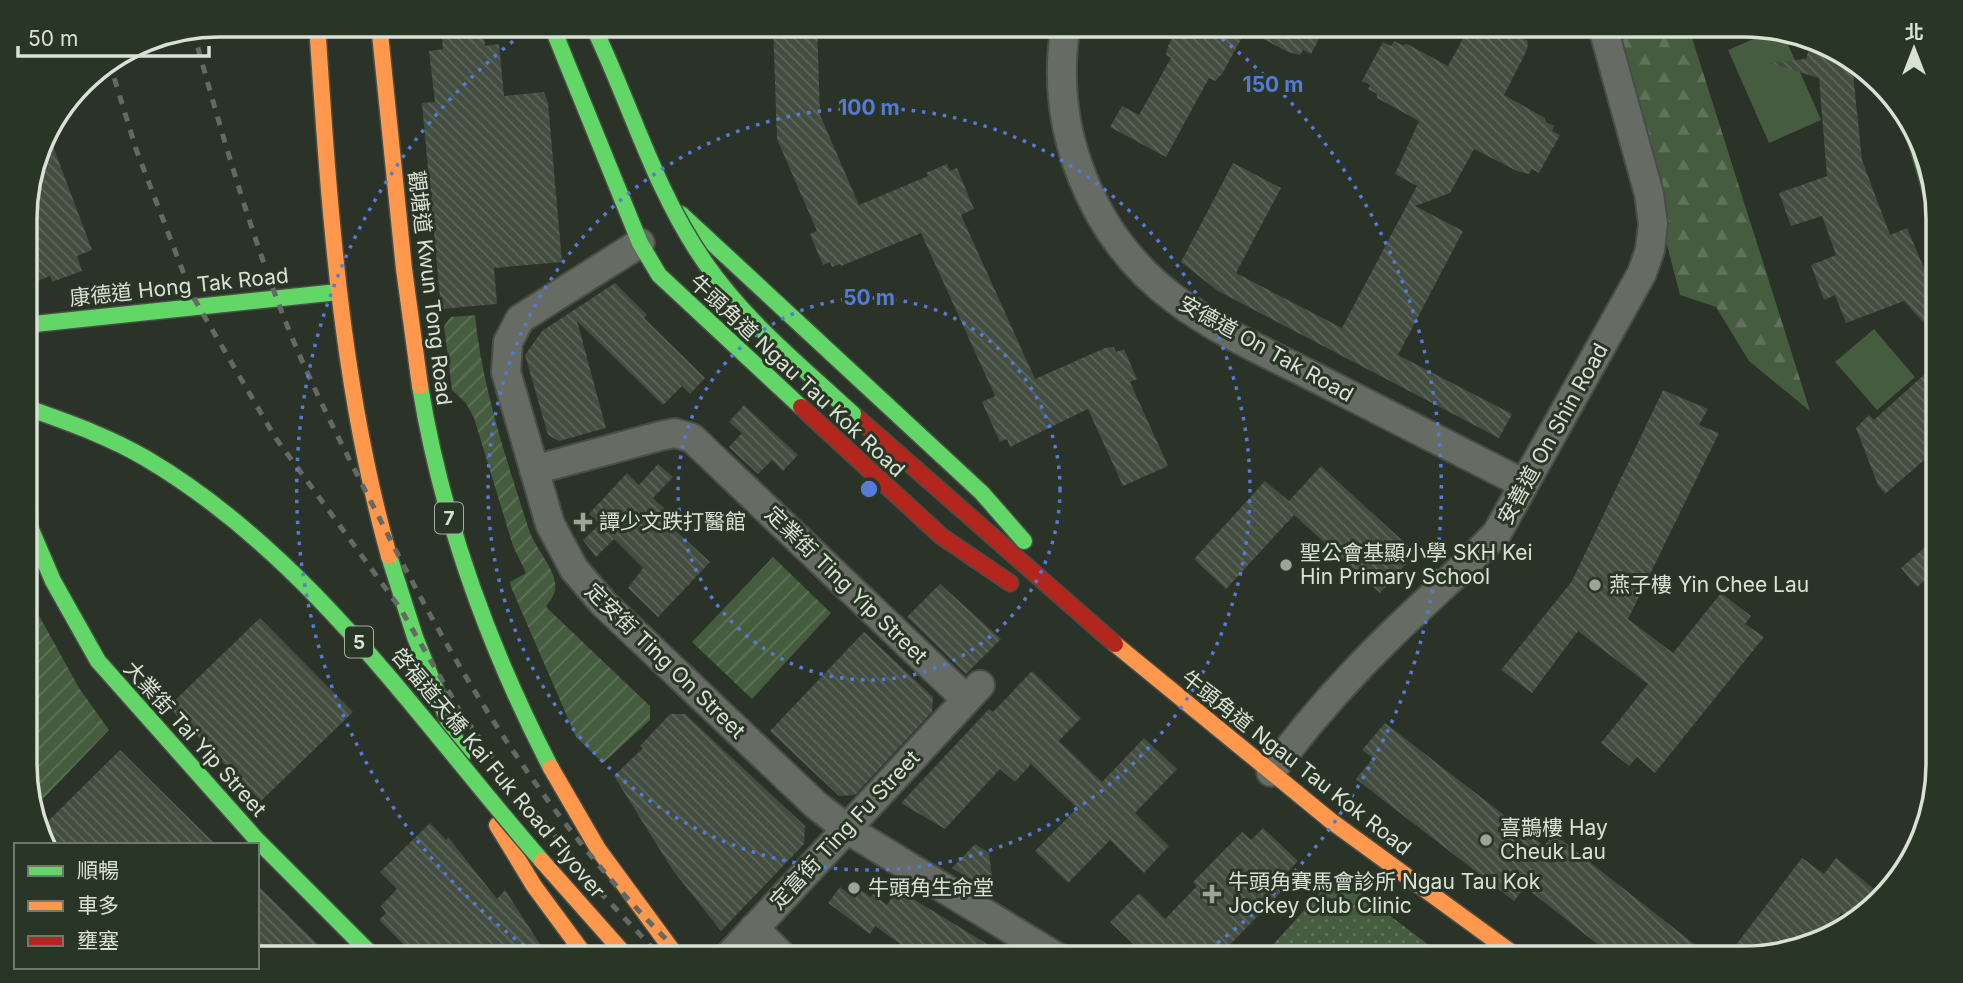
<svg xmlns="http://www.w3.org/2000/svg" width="1963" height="983" font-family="Inter,'Noto Sans TC',sans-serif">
	<defs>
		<pattern id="forest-firs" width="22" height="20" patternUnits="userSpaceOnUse" patternTransform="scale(1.75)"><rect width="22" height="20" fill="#465c3f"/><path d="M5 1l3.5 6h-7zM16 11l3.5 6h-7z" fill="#60735a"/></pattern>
		<pattern id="park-dots" width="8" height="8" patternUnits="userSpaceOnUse" patternTransform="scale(1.75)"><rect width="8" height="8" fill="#465c3f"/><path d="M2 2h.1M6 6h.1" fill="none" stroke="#60735a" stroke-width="1.8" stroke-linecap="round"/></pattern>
		<pattern id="garden-furrows" width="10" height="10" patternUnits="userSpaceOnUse" patternTransform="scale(1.75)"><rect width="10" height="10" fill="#465c3f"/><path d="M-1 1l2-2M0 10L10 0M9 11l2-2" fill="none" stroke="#60735a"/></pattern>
		<pattern id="building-back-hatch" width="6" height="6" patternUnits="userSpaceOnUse" patternTransform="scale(1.75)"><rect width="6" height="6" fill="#434d40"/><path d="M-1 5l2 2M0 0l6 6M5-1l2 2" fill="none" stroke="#5e665b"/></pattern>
	</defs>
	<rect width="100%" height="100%" fill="#2b3228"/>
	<path fill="url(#forest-firs)" d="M1614,25H1688L1810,411L1749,361L1716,307L1680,295L1612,33Z"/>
	<path fill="url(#park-dots)" d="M1336,875L1446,958H1261Z"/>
	<path fill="url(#garden-furrows)" d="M475,315C482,388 507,461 529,530C535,548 553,566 555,583C557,593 551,599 546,607L650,706V720L603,763L576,737L511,587L510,582L526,573L513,546L474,418L466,403L452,390L444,326L451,317Z
		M773,557L831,613L752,699L692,642Z
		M26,592L79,688L109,730L34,808L26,790Z"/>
	<path fill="#465c3f" d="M1772,31L1783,33L1821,120L1769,143L1728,50Z
		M1874,329L1915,377L1877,410L1835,362Z"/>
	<path fill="url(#building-back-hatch)" d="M483,24L485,46L499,44L504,96L544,92L548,103L562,262L494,268L497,304L441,309L422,103L435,102L429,51L443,49L441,28Z
		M773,24H817L820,115L859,205L928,176L926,173L947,164L950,171L957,168L974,209L961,215L1035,379L1105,348L1114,347L1116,352L1124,349L1137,379L1130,382L1168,466L1123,486L1088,409L1010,447L1007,439L1000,442L982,402L995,396L921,233L841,266L840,264L832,267L830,262L823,265L810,234L817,231L777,139Z
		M1179,24H1327L1311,54L1303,50L1300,55L1288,52L1246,30L1222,74L1215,81L1209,78L1166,157L1110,127L1122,106L1139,115L1171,58L1166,55L1168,46Z
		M1471,24H1497L1528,41L1527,50L1504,95L1545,118L1546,122L1554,126L1552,131L1560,135L1539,173L1532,169L1529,174L1517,171L1474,149L1450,193L1415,206L1463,231L1398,355L1512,414L1499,438L1218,291L1181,262L1233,163L1281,188L1236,273L1342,328L1417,186L1395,174L1419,121L1377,98V94L1368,89L1370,85L1362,81L1383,42L1391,46L1394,41L1402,45L1407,44L1448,66Z
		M1812,40L1822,43L1824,57L1842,55L1852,64L1862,160L1890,235L1907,228L1923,266L1937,281V337L1904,301L1846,323L1835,295L1824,300L1811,265L1836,255L1822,216L1791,226L1779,193L1827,176L1819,78L1769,63L1806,59Z
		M47,130L92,250L77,256L82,271L52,282L50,276L25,286V206Z
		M615,283L647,315L644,318L705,378L690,394L682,386L663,405L577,321L606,428L559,441L548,435L525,355L542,331Z
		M1937,363L1938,448L1885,494L1878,485L1856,428L1869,415L1874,420Z
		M1663,390L1708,409L1699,425L1719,433L1628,619L1673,653L1721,593L1751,616L1745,624L1764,637L1655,773L1637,757L1629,766L1601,743L1648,684L1578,631L1532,693L1501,670L1572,581Z
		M744,405L798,455L783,471L772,460L758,474L729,447L742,433L729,422Z
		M658,464L673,477L653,498L668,512L662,518L710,562L658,617L628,588L643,568L614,539L596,557L583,540L600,524L589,514L627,473L639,485Z
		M1321,466L1416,553L1380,593L1294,515L1226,589L1194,559L1265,481L1289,501Z
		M1938,536V570L1917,587L1901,568Z
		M940,584L1001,639L966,674L907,617Z
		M260,618L353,712L261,801L168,707Z
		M864,632L933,697L932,712L855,795L839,796L770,731Z
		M1032,671L1081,718L1059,741L1102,782L1144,738L1177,769L1135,813L1169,846L1144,873L1110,840L1068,883L1035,851L1077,808L1031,764L1015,782L1000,769L945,829L901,803L989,709L993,712Z
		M670,714H685L805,826L804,844L721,931L672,869L614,776L643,748L640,746Z
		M1385,723L1544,846L1554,834L1712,958H1615L1525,887L1514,901L1356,779L1373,758L1362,750Z
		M120,750L216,845H49L43,826Z
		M430,823L446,840L448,837L497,899L505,890L549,958H417L379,920L386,913L381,906L397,889L380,872Z
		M1263,828L1298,861L1277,883L1284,889L1217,958H1148L1110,922L1139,893L1165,919L1197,886L1193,882L1242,832L1251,840Z
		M975,844L989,853L994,894L952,868Z
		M1802,858L1824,874L1836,858L1880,894L1855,923L1841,913L1824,935L1757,958H1726Z
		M257,885L302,929L332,958H257Z
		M840,887L855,898L861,890L871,897L873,894L887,905L897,889L1010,958H920L875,926L870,934L828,903Z"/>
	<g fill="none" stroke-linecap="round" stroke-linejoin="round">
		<g stroke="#474e45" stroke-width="32">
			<path id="street" d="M1066,24C1048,128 1091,237 1176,300C1221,334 1274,356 1324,382C1390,416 1456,449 1522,483
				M640,243L520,319L508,342L506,372L550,524L574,569L603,603L816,805L847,829L1058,958
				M534,470L660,436L675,433L692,438L966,699
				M1271,772C1307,723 1348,677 1392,634C1427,600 1463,569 1497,533L1642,273L1650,250L1653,224L1649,194L1604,31L1597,24
				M754,928L784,958
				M727,958L980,685"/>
		</g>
		<g stroke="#474e45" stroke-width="19">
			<path id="fast" d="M551,24L640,243L659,275L801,407
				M1916,139L1937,212
				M681,214L982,493L1024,541
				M25,325L338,292
				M420,386C442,520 489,648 551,768
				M26,518L53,581L98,661L257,840L375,958
				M389,556L415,637L462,756"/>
		</g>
		<g stroke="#474e45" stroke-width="19">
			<path id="slow" d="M317,24C329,203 340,382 389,556
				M379,24L404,269L420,386
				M1115,644L1331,821L1519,958
				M551,768L598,849L678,958
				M497,825L534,886L587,958"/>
		</g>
		<g stroke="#474e45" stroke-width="19">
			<path id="jam" d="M801,407L941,536L1010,583
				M853,414L1115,644"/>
		</g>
		<use href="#street" stroke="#666c64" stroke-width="28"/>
		<use href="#fast" stroke="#63d668" stroke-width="16"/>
		<use href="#slow" stroke="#ff974d" stroke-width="16"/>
		<use href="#jam" stroke="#b3261e" stroke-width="16"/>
		<path stroke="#646963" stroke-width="5" stroke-dasharray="9 9" stroke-linecap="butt" d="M193,30C219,124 246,218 281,310C311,388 351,462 389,537C469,694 558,835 685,958
			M109,61L136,149L192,295L275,437L400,608L460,711L505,774L600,892L662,958"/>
		<g stroke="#474e45" stroke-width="19" stroke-linecap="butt">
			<path id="fast-bridge" d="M592,24C630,102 654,189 704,261C744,320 801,366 853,414
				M25,407C67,422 108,436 147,459C312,557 418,719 542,861"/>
		</g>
		<g stroke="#474e45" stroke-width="19" stroke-linecap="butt">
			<path id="slow-bridge" d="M542,861L628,958"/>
		</g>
		<use href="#fast-bridge" stroke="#63d668" stroke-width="16"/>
		<use href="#slow-bridge" stroke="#ff974d" stroke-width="16"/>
	</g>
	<g fill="none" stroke="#557ad8" stroke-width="3.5" stroke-dasharray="3.5 7">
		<circle cx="869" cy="489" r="191"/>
		<circle cx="869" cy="489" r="381"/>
		<path d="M541 958A572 572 0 0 1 533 26M1205 26A572 572 0 0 1 1197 958"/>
	</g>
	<g fill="#9ca49a" stroke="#293525" stroke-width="2.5">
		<path d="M579.5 511.5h7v7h7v7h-7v7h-7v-7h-7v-7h7z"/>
		<circle cx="1286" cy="565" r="7"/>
		<circle cx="1595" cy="585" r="7"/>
		<circle cx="1486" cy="840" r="7"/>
		<circle cx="854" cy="888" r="7"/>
		<path d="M1208.5 883.5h7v7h7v7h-7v7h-7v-7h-7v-7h7z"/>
	</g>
	<g text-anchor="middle" stroke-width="6" stroke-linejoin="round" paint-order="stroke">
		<g fill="#293525" stroke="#a4ada2" stroke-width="2">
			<rect x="435" y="502.5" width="28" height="31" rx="5"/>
			<rect x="345" y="626.5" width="28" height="31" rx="5"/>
		</g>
		<g font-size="19" font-weight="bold" fill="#d9e1d7">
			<text x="449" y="525">7</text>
			<text x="359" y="649">5</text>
		</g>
		<g font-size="21" fill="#d9e1d7" stroke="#293525">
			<text transform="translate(179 287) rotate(-6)" y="7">康德道 Hong Tak Road</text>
			<text transform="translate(430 288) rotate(83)" y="7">觀塘道 Kwun Tong Road</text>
			<text transform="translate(1266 349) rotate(29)" y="7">安德道 On Tak Road</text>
			<text transform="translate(797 376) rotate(43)" y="7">牛頭角道 Ngau Tau Kok Road</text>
			<text transform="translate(1553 434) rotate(-61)" y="7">安善道 On Shin Road</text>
			<text transform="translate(846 585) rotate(44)" y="7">定業街 Ting Yip Street</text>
			<text transform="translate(665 661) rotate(44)" y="7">定安街 Ting On Street</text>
			<text transform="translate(195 739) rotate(48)" y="7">大業街 Tai Yip Street</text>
			<text transform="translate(1296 763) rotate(38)" y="7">牛頭角道 Ngau Tau Kok Road</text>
			<text transform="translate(498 773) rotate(50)" y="7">啓福道天橋 Kai Fuk Road Flyover</text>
			<text transform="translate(845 830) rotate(-47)" y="7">定富街 Ting Fu Street</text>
		</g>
		<g font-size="21" fill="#d9e1d7" stroke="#293525" text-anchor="start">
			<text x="599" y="529">譚少文跌打醫館</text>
			<text x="1300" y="560">聖公會基顯小學 SKH Kei<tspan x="1300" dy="24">Hin Primary School</tspan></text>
			<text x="1609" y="592">燕子樓 Yin Chee Lau</text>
			<text x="1500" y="835">喜鵲樓 Hay<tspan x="1500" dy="24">Cheuk Lau</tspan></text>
			<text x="1228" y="889">牛頭角賽馬會診所 Ngau Tau Kok<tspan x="1228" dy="24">Jockey Club Clinic</tspan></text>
			<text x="868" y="895">牛頭角生命堂</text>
		</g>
	</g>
	<path d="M0 0H1963V983H0ZM219 37H1744A182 182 0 0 1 1926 219V764A182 182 0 0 1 1744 946H219A182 182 0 0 1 37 764V219A182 182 0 0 1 219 37Z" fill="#293525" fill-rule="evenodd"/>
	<path fill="none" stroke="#d9e1d7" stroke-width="3.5" d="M219 37H1744A182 182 0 0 1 1926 219V764A182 182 0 0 1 1744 946H219A182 182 0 0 1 37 764V219A182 182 0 0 1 219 37Z"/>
	<circle cx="869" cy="489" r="10" fill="#557ad8" stroke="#293525" stroke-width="3.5"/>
	<g font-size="21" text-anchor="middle" font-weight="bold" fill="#557ad8" stroke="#293525" stroke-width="6" stroke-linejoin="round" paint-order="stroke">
		<text x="1273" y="92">150 m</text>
		<text x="869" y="115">100 m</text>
		<text x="869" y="305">50 m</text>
	</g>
	<rect x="14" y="843" width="245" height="126" fill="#293525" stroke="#6f7a6c" stroke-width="2"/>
	<rect x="28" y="866" width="35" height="10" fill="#63d668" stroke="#6f7a6c" stroke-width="2"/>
	<text x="77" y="878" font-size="21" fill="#d9e1d7">順暢</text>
	<rect x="28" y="901" width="35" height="10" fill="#ff974d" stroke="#6f7a6c" stroke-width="2"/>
	<text x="77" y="913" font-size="21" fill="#d9e1d7">車多</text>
	<rect x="28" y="936" width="35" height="10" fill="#b3261e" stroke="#6f7a6c" stroke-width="2"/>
	<text x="77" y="948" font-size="21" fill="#d9e1d7">壅塞</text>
	<g transform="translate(1914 49)" stroke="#293525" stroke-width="5" paint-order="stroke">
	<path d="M0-5L12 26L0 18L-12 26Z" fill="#d9e1d7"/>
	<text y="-10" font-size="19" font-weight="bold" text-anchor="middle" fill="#d9e1d7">北</text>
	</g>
	<path d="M18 46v10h191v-10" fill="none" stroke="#d9e1d7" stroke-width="3.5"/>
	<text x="28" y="46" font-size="21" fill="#d9e1d7" stroke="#293525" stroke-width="5" paint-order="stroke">50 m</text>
</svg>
